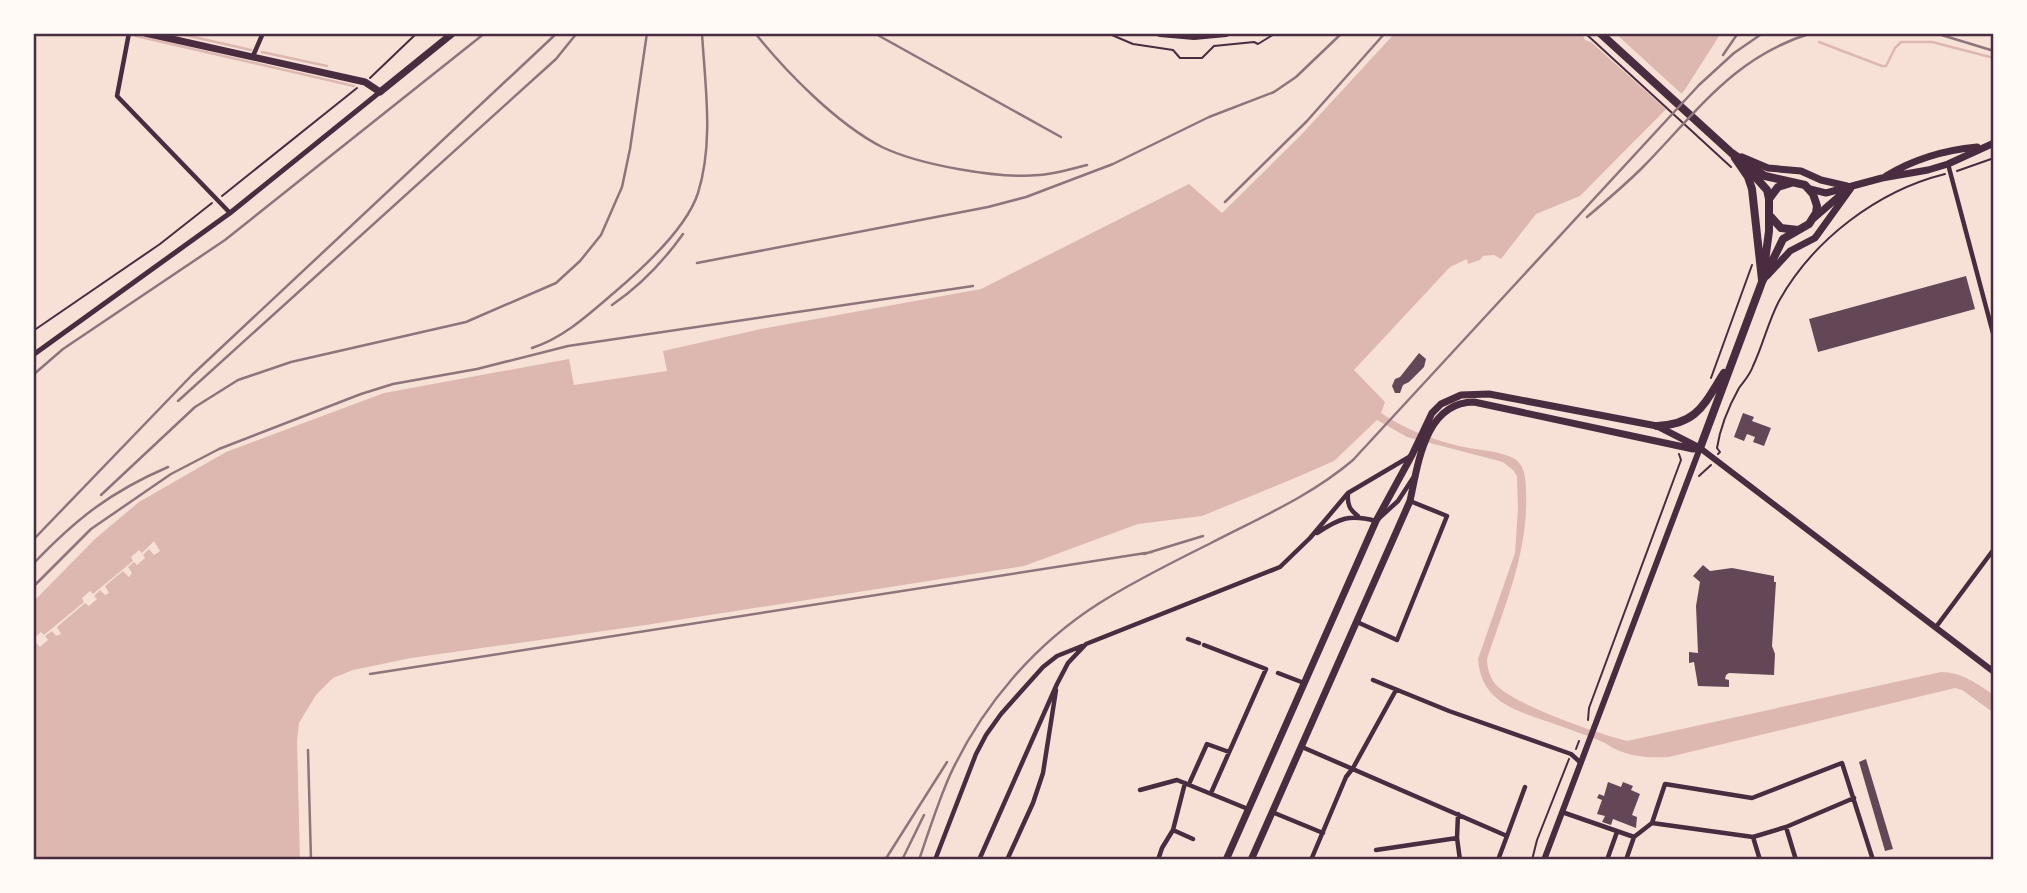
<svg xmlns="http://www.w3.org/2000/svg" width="2027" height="893" font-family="'Space Grotesk',sans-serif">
	<rect width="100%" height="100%" fill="#f7e1d7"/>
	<path fill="#dcb8b0" d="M1395,33H1721L1684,91L1580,196L1536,214L1501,259L1494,255L1483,256L1480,260L1468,264L1467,259L1450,267L1354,370L1385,402L1381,413C1405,429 1431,439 1459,446C1476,450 1495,450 1511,457C1525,463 1525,476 1526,489C1529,550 1506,602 1487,659C1487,668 1490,678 1496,685C1517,706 1596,733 1627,741L1941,672C1962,672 1977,684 1994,695V713L1962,690L1955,688L1669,757C1646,758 1625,757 1605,743C1587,735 1568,729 1549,722C1515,710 1481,702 1478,659L1515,553L1518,509L1517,476L1513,470L1503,462L1407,437L1377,420L1334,461L1295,478L1202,516L1138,524L1024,566L646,625L411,658L353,670L333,678L316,695L299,723L297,741L300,860H33V602L95,539L139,502L226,452L384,393L569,359L574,385L667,371L663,351L761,329L981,289L1189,184L1222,213L1301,135Z"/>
	<path fill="#f7e1d7" d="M1582,33H1615L1684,96L1668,111L1591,42L1585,40Z
		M154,541L160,551L154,555L149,549L143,555L145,558L137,565L134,562L128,567L132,573L129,577L123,571L105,586L109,593L105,595L100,590L94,596L97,599L89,606L85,603L57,627L61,634L56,636L52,631L45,636L48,640L40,647L33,639L41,632L44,635L84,602L82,598L90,591L93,594L133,561L131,557L139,550L142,553Z"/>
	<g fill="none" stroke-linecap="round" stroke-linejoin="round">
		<path stroke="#dcb8b0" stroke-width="2.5" d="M176,33L251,50
			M136,36L354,86
			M1819,42L1882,66H1886L1895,48L1901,42H1932L1994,58
			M262,52L327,66"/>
	</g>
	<path fill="#644757" d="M1966,276L1975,309L1818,352L1809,319Z
		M1419,353L1426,359L1424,367L1409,382L1403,385L1400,393H1395L1392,386L1395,379L1400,377Z
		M1743,413L1754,417L1752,421L1771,428L1764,446L1753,442L1755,437L1747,434L1744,441L1734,437Z
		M1703,565L1710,571L1732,568L1774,576V582H1776L1772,646L1775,654L1774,675L1729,673L1726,675L1725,679L1729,680V687L1698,686L1694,662L1689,663V652L1698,653L1696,606L1700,582L1693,576Z
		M1866,759L1893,849L1885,851L1859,762Z
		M1608,782L1621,787L1623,782L1633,786L1631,790L1640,794L1632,815L1637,817L1636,828L1613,819L1611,825L1602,822L1605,816L1597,814L1602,800L1597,798L1599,794L1604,796Z"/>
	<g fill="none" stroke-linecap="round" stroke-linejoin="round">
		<path stroke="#4a2c40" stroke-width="2" d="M1107,33L1133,44L1173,50L1180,58H1202L1214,46L1254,42L1258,44L1276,33
			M1585,33L1731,167
			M370,78L417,33
			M1957,171L1994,158
			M222,196L357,88
			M33,331L160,244L212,203
			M1711,378L1752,265
			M1718,454L1720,452L1717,448C1720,428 1729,406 1739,388C1744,381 1750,375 1753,366C1763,345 1768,322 1779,301C1813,240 1877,191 1945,174
			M1699,476L1711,465
			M1588,720L1589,708L1678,468L1681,460L1679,454
			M1576,749L1579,741
			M1532,860L1537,840L1569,759"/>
		<path stroke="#4a2c40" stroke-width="4.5" d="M129,33L117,96L230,213
			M253,56L263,33
			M1948,164L1994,337
			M1348,494C1347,505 1350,510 1358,516
			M1317,533C1340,518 1349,514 1376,521L1398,501L1413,478
			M1357,622L1397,640L1447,516L1410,501
			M1936,627L1994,549
			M1188,639L1199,643
			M1204,645L1266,669L1211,793
			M1278,673L1304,683
			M1373,680L1449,711L1571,754L1581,763
			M1302,747L1507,836L1498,860
			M1189,784L1207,744L1229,752
			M1140,790L1177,780L1248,809
			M1272,812L1323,833
			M1562,812L1634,837
			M1458,814L1457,838L1460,860
			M1652,823L1753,837L1786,827L1854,798
			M1786,827L1796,860
			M1173,830L1193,839
			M1507,836L1525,787
			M1753,837L1760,860
			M1376,850L1457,838
			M935,860L976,754L986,735L1001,714L1043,667L1057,656L1082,646
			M979,860L1057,684L1068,663L1086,644L1280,567L1310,538L1348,493L1409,457
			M1007,860L1033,803L1043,773L1056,690
			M1158,860L1162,848L1173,830L1185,783
			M1311,860L1346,777L1353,768L1396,690
			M1607,860L1617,832
			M1626,860L1634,837L1652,823L1665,784L1752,798L1842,763L1873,860"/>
		<path stroke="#4a2c40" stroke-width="5" d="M33,355L230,213L380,92"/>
		<path stroke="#4a2c40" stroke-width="6" d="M1544,860L1700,448L1994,672"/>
		<path stroke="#4a2c40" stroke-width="7" d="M145,33L365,82L380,92L453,33
			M1742,157L1768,168L1801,171L1821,180L1847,186
			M1886,176C1914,159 1945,150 1977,147
			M1810,189L1826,193L1882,178L1928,170L1948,164L1994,143
			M1814,218L1844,192
			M1767,276L1790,251L1815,238L1851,188
			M1226,860L1376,521L1412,455L1432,413L1441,404L1461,395L1489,394L1657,426L1700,448
			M1251,860L1410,501C1418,464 1425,402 1474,402L1693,449L1700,448"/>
		<path stroke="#4a2c40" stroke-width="8" d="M1160,33L1194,36L1226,33
			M1600,33L1736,157
			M1735,158L1748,177L1752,189L1762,280
			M1750,171L1767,190L1769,199
			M1771,217L1781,228L1798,230
			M1764,269L1769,231V199L1778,187L1791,183
			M1657,426C1698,424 1704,404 1724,373
			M1700,448L1762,282L1783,239L1809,224L1816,213L1817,206L1813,194L1805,185L1765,176L1732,153"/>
		<path stroke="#8f747c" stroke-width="2.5" d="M755,33C786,72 837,124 882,147C919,165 999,179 1039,175C1055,174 1071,169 1087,165
			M874,33L1061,137
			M1935,33L1994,51
			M1723,55L1738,33
			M1225,202L1307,121L1385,33
			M1587,217C1606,201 1625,185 1643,167C1697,112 1734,56 1812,33
			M697,263L988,207L1026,197L1113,164L1209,117L1274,92L1296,77L1342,33
			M612,305C640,286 663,262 683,234
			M532,348C565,337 589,314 616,291C643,268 687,227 698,193C714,142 705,86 702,33
			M33,375L63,349L225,240L485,33
			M178,401L556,59L577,33
			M101,495L195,407L238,380L291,362L466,322L556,283L580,261L601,235L622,187L630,149L647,33
			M33,540L192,375L557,33
			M1144,554L1203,536
			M33,564C76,519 110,492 168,467
			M33,587L91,529L171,474L219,449L361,394L393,384L477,369L568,346L973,286
			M370,674L1152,552
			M308,750L311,860
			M885,860L947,762
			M902,860L924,815
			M919,860C929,831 938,802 950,775C982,706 1034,645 1098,604C1134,581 1173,562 1211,543C1259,518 1311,496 1353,460L1699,85L1734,53L1763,33"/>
	</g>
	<rect width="2027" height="893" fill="none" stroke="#fffaf5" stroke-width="70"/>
	<rect x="35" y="35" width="1957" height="823" fill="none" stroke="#4a2c40" stroke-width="2.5"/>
</svg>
